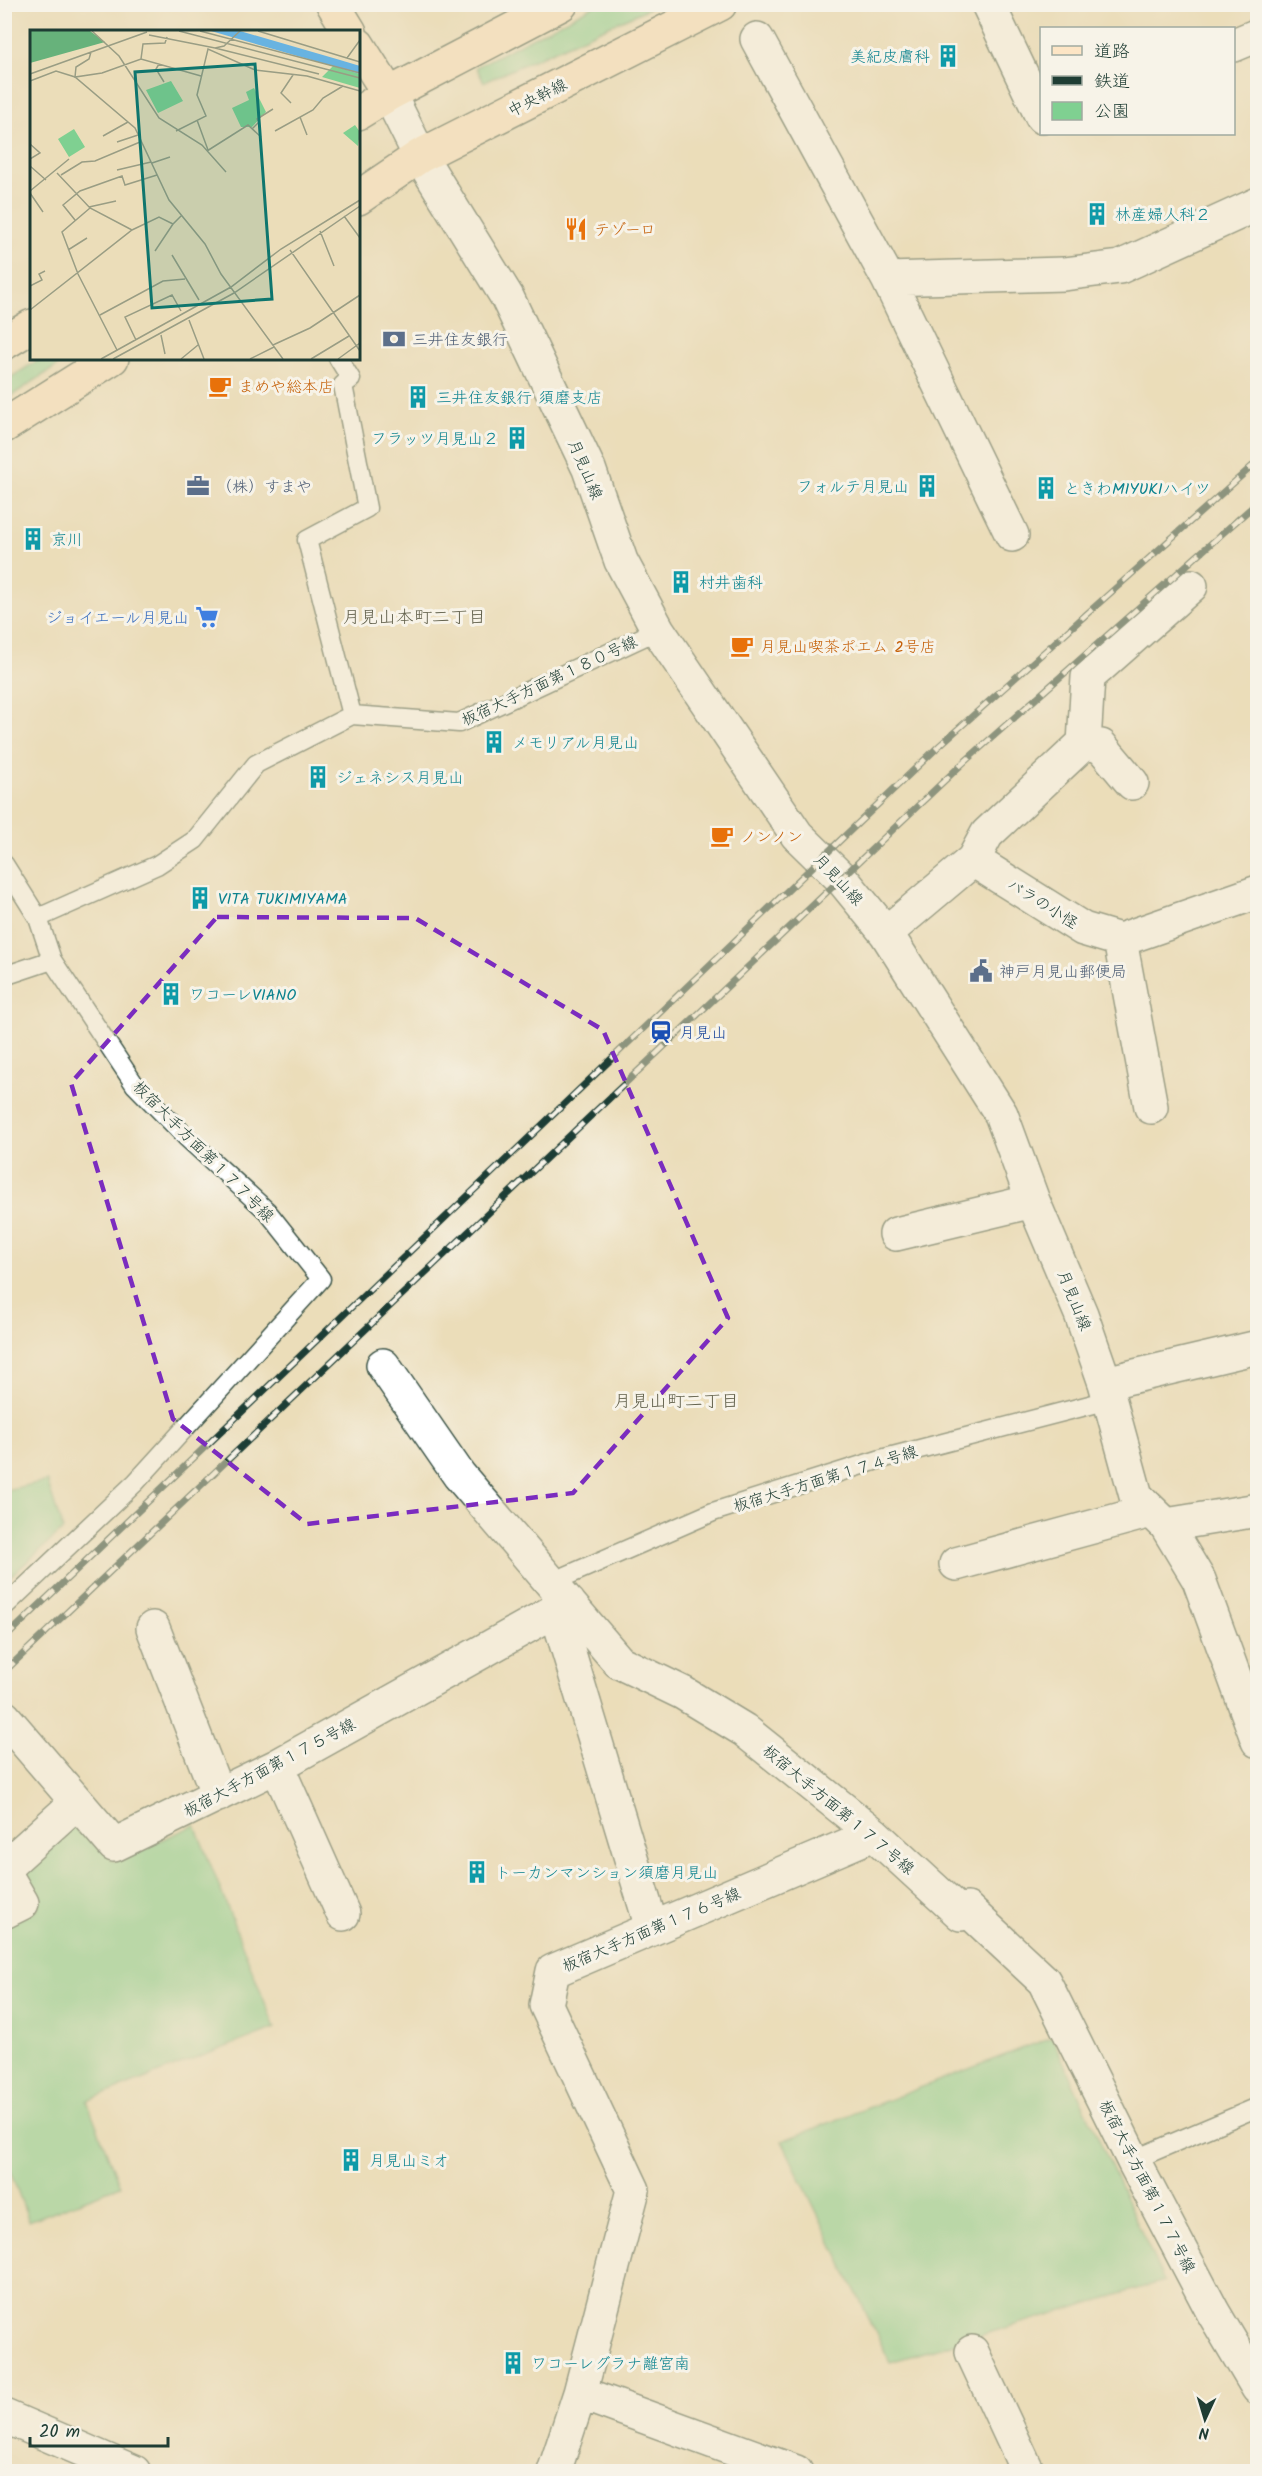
<svg xmlns="http://www.w3.org/2000/svg" width="1262" height="2476" font-family="Kalam,'Klee One',sans-serif">
	<rect width="100%" height="100%" fill="#f7f3e8"/>
	<filter id="ink" filterUnits="userSpaceOnUse"><feTurbulence type="fractalNoise" baseFrequency=".0167" numOctaves="2"/><feDisplacementMap in="SourceGraphic" scale="12" xChannelSelector="R" yChannelSelector="G"/><feConvolveMatrix kernelMatrix="1 2 1 2 8 2 1 2 1" color-interpolation-filters="sRGB"/></filter>
	<filter id="wash" filterUnits="userSpaceOnUse"><feTurbulence type="fractalNoise" baseFrequency=".008" numOctaves="4" result="noise"/><feDisplacementMap in="SourceGraphic" scale="24" xChannelSelector="R" yChannelSelector="G"/><feGaussianBlur stdDeviation="1.35" result="paint"/><feColorMatrix in="noise" values="0 0 0 0 0 0 0 0 0 0 0 0 0 0 0 0 0 1.4 0 .05"/><feComposite in="paint" operator="in"/></filter>
	<g filter="url(#wash)">
		<rect width="100%" height="100%" fill="#ebddb9"/>
		<path fill="#7fd091" stroke="#4f8662" stroke-width="1.5" d="M595,5H656L484,82L476,67Z
			M40,359H68L5,400V381Z
			M47,1481L63,1530L5,1581V1490Z
			M75,1822L113,1861L195,1825L275,2028L87,2101L120,2186L29,2221L5,2158V1926L38,1909L19,1875Z
			M1052,2037L1164,2281L890,2362L782,2141Z"/>
	</g>
	<g filter="url(#ink)">
		<g fill="none" stroke-linecap="round" stroke-linejoin="round">
			<g stroke="#3e5548" stroke-width="21">
				<path id="lane" d="M338,358L351,379L343,385L367,508L307,540L352,715
					M4,864L38,918L52,960L135,1085L186,1137L267,1211L321,1279L136,1482L4,1607
					M38,918L157,865L195,840L256,764L352,715L459,723L658,630
					M4,976L52,960
					M550,1583L713,1512L881,1459L1109,1400
					M1133,2160L1258,2107"/>
			</g>
			<g stroke="#3e5548" stroke-width="36">
				<path id="street" d="M988,4L1042,117
					M757,39L888,279L1012,535
					M1234,45L1258,35
					M389,94L420,156L507,297L589,469L621,561L658,630L797,835L841,878L886,933L1001,1114L1033,1201L1081,1314L1105,1383L1136,1496L1166,1525L1199,1580L1258,1741
					M888,279L1064,274L1120,267L1258,204
					M1084,743L1101,746L1132,783
					M973,860L987,834L1084,743L1088,677L1191,586
					M886,933L973,860L1083,929L1120,940L1258,892
					M1120,940L1151,1107
					M896,1234L1033,1201
					M383,1365L459,1475L619,1662L683,1693L744,1730L874,1834L961,1914L967,1909L1044,1981L1133,2160L1213,2312L1258,2388
					M1105,1383L1258,1347
					M1166,1525L1258,1510
					M956,1564L1151,1511
					M556,1610L652,1928
					M153,1628L218,1795
					M4,1717L114,1845L277,1766L569,1603
					M277,1766L343,1914
					M4,1868L77,1802
					M4,1872L22,1903L4,1912
					M972,2352L1028,2472
					M580,2393L796,2472
					M4,2416L134,2472
					M554,2472L580,2393L633,2190L546,2005L553,1971L874,1834"/>
			</g>
			<g stroke="#3e5548" stroke-width="36">
				<path id="secondary" d="M333,4L350,32
					M358,45L389,94
					M358,113L389,94L561,4
					M358,198L420,156L720,4
					M4,343L32,326
					M4,426L112,358"/>
			</g>
			<use href="#lane" stroke="#fff" stroke-width="18"/>
			<use href="#street" stroke="#fff" stroke-width="33"/>
			<use href="#secondary" stroke="#fde5c5" stroke-width="33"/>
			<g stroke="#1f3d34" stroke-width="7">
				<path id="rail" d="M4,1639L940,745L1258,461
					M4,1672L962,764L1258,502"/>
			</g>
			<use href="#rail" stroke="#f7f3e8" stroke-width="4.5" stroke-dasharray="14" stroke-linecap="butt"/>
		</g>
	</g>
	<path d="M0 0H1262V2476H0ZM217,917L415,918L603,1030L728,1318L573,1493L307,1524L173,1419L71,1083Z" fill="#ebddb9" fill-opacity=".55" fill-rule="evenodd"/>
	<path fill="none" stroke="#7b2cbf" stroke-width="4.5" stroke-dasharray="12 8" stroke-linejoin="round" d="M217,917L415,918L603,1030L728,1318L573,1493L307,1524L173,1419L71,1083Z"/>
	<defs>
		<g id="building-bare" transform="scale(1.8)"><path d="M-4-6H4V6H1V3H-1V6H-4ZM-2.5-4.3h1.7v1.8h-1.7ZM.8-4.3h1.7v1.8H.8ZM-2.5-1h1.7V.8h-1.7ZM.8-1h1.7V.8H.8Z" fill="#0f9aa8" stroke="#f7f3e8" stroke-width="2.5" paint-order="stroke"/></g>
		<g id="restaurant-bare" transform="scale(1.8)"><path d="M-5-6h1v4h1v-4h1v4h1v-4h1v5L-1.5 .5V6h-2V.5L-5-1ZM5-6V6H3V1.5H1.5Q1.5-4 5-6Z" fill="#e8710a" stroke="#f7f3e8" stroke-width="2.5" paint-order="stroke"/></g>
		<g id="bank-bare" transform="scale(1.8)"><path d="M-6-4H6V4H-6ZM0-2.3a2.3 2.3 0 1 0 0 4.6a2.3 2.3 0 1 0 0-4.6Z" fill="#5c6f8a" stroke="#f7f3e8" stroke-width="2.5" paint-order="stroke"/></g>
		<g id="cafe-bare" transform="scale(1.8)"><path d="M-5.5-4.5H6V0H3Q3 3.5 0 3.5H-2.5Q-5.5 3.5-5.5 0ZM3-3.2v2h1.7v-2ZM-6 4.5H4V6H-6Z" fill="#e8710a" stroke="#f7f3e8" stroke-width="2.5" paint-order="stroke"/></g>
		<g id="office-bare" transform="scale(1.8)"><path d="M-6-3h4V-5.5h4V-3h4V5H-6ZM-1-4.5V-3h2v-1.5ZM-6 0V1H6V0Z" fill="#5c6f8a" stroke="#f7f3e8" stroke-width="2.5" paint-order="stroke"/></g>
		<g id="supermarket-bare" transform="scale(1.8)"><path d="M-6-5.5h2.5l.6 2H6L4.5 2H-2.5L-4.4-4H-6ZM-1.5 3.2a1.3 1.3 0 1 0 .1 0ZM3 3.2a1.3 1.3 0 1 0 .1 0Z" fill="#3f7fe0" stroke="#f7f3e8" stroke-width="2.5" paint-order="stroke"/></g>
		<g id="civic-bare" transform="scale(1.8)"><path d="M-.6-6.5H3V-4.5H.6V-3L4-1V1h2V6H-6V1h2V-1L-.6-3ZM-1.2 2.5V6h2.4V2.5Z" fill="#5c6f8a" stroke="#f7f3e8" stroke-width="2.5" paint-order="stroke"/></g>
		<g id="station-bare" transform="scale(1.8)"><path d="M-3-6H3Q5-6 5-4V2Q5 4 3 4L4.5 6H3L1.5 4h-3L-3 6H-4.5L-3 4Q-5 4-5 2V-4Q-5-6-3-6ZM-3.5-4v3h7v-3ZM-3.5 1v1.5H-2V1ZM2 1v1.5H3.5V1Z" fill="#1a4fb4" stroke="#f7f3e8" stroke-width="2.5" paint-order="stroke"/></g>
	</defs>
	<g fill-rule="evenodd">
		<use href="#building-bare" x="948" y="56"/>
		<use href="#building-bare" x="1097" y="214"/>
		<use href="#restaurant-bare" x="576" y="229"/>
		<use href="#bank-bare" x="394" y="339"/>
		<use href="#cafe-bare" x="220" y="386"/>
		<use href="#building-bare" x="418" y="397"/>
		<use href="#building-bare" x="517" y="438"/>
		<use href="#office-bare" x="198" y="486"/>
		<use href="#building-bare" x="927" y="486"/>
		<use href="#building-bare" x="1046" y="488"/>
		<use href="#building-bare" x="33" y="539"/>
		<use href="#building-bare" x="681" y="582"/>
		<use href="#supermarket-bare" x="207" y="617"/>
		<use href="#cafe-bare" x="742" y="646"/>
		<use href="#building-bare" x="494" y="742"/>
		<use href="#building-bare" x="318" y="777"/>
		<use href="#cafe-bare" x="722" y="836"/>
		<use href="#building-bare" x="200" y="898"/>
		<use href="#civic-bare" x="981" y="971"/>
		<use href="#building-bare" x="171" y="994"/>
		<use href="#station-bare" x="661" y="1032"/>
		<use href="#building-bare" x="477" y="1872"/>
		<use href="#building-bare" x="351" y="2160"/>
		<use href="#building-bare" x="513" y="2363"/>
	</g>
	<g text-anchor="middle" stroke-width="6" stroke-linejoin="round" paint-order="stroke">
		<g font-size="16" fill="#0d838f" stroke="#f7f3e8" text-anchor="start">
			<text x="930" y="62" text-anchor="end">美紀皮膚科</text>
			<text x="1115" y="220">林産婦人科２</text>
			<text x="436" y="403">三井住友銀行 須磨支店</text>
			<text x="499" y="444" text-anchor="end">フラッツ月見山２</text>
			<text x="909" y="492" text-anchor="end">フォルテ月見山</text>
			<text x="1064" y="494">ときわMIYUKIハイツ</text>
			<text x="51" y="545">京川</text>
			<text x="699" y="588">村井歯科</text>
			<text x="512" y="748">メモリアル月見山</text>
			<text x="336" y="783">ジェネシス月見山</text>
			<text x="218" y="904">VITA TUKIMIYAMA</text>
			<text x="189" y="1000">ワコーレVIANO</text>
			<text x="495" y="1878">トーカンマンション須磨月見山</text>
			<text x="369" y="2166">月見山ミオ</text>
			<text x="531" y="2369">ワコーレグラナ離宮南</text>
		</g>
		<g font-size="16" fill="#1f3d34" stroke="#f7f3e8">
			<text transform="translate(537 97) rotate(-27)" y="6">中央幹線</text>
			<text transform="translate(586 469) rotate(67)" y="6">月見山線</text>
			<text transform="translate(549 680) rotate(-25)" y="6">板宿大手方面第１８０号線</text>
			<text transform="translate(839 879) rotate(47)" y="6">月見山線</text>
			<text transform="translate(1043 903) rotate(32)" y="6">バラの小怪</text>
			<text transform="translate(204 1151) rotate(45)" y="6">板宿大手方面第１７７号線</text>
			<text transform="translate(1075 1300) rotate(68)" y="6">月見山線</text>
			<text transform="translate(825 1478) rotate(-17)" y="6">板宿大手方面第１７４号線</text>
			<text transform="translate(269 1767) rotate(-28)" y="6">板宿大手方面第１７５号線</text>
			<text transform="translate(839 1809) rotate(40)" y="6">板宿大手方面第１７７号線</text>
			<text transform="translate(651 1929) rotate(-23)" y="6">板宿大手方面第１７６号線</text>
			<text transform="translate(1148 2186) rotate(63)" y="6">板宿大手方面第１７７号線</text>
		</g>
		<g font-size="16" fill="#c56008" stroke="#f7f3e8" text-anchor="start">
			<text x="594" y="235">テゾーロ</text>
			<text x="238" y="392">まめや総本店</text>
			<text x="760" y="652">月見山喫茶ポエム 2号店</text>
			<text x="740" y="842">ノンノン</text>
		</g>
		<g font-size="16" fill="#4e5e75" stroke="#f7f3e8" text-anchor="start">
			<text x="412" y="345">三井住友銀行</text>
			<text x="216" y="492">（株）すまや</text>
			<text x="999" y="977">神戸月見山郵便局</text>
		</g>
		<g font-size="16" fill="#366cbe" stroke="#f7f3e8" text-anchor="end">
			<text x="189" y="623">ジョイエール月見山</text>
		</g>
		<g font-size="16" fill="#164399" stroke="#f7f3e8" text-anchor="start">
			<text x="679" y="1038">月見山</text>
		</g>
		<g font-size="18" fill="#605f4a" stroke="#f7f3e8">
			<text x="414" y="623">月見山本町二丁目</text>
			<text x="676" y="1407">月見山町二丁目</text>
		</g>
	</g>
	<g transform="translate(30 30)">
		<rect width="330" height="330" fill="#ebddb9"/>
		<path d="M303,36L330,44V58L292,47ZM141,51L153,71L128,83L116,60ZM224,58L236,82L222,97H211L202,78L219,70L216,62ZM325,95L330,102L328,116L313,103ZM44,99L55,117L39,127L28,109Z" fill="#7fd091"/>
		<path d="M0,1H60L75,12L0,33Z" fill="#67b27b"/>
		<path d="M181,1H210L310,30L330,36V44Z" fill="#68b3e1"/>
		<path fill="none" stroke="#999d84" stroke-width="1.5" d="M62,1L89,26L129,88L172,115L196,142M149,1L330,48M170,1L330,43M228,1L330,32M119,5L185,18L194,16L210,1M185,18L289,44M61,22L59,29L46,37L45,47L72,43L111,29L171,46M317,28L330,10M111,29L113,14L135,13L137,7M129,34L126,39L134,52M0,44L117,2M0,51L26,41L45,47L105,98L139,170L175,214L191,244L253,329M261,73L251,63L263,45M270,87L277,105M167,90L178,120M222,99L229,92L227,89L243,79M146,101L176,86L167,65L178,19L225,40L277,46L330,61M245,101L283,80L293,68L313,56M73,106L98,92M87,112L108,105M0,114L10,123L0,129M177,121L218,95L231,107M122,133L140,127M0,136L16,150M87,140L121,132M27,143L60,178L102,200M31,145L52,132L65,131L110,112M0,161L39,129M0,163L13,182M59,177L86,171M60,178L32,202L48,244L87,320M314,186L330,208M45,190L33,175L50,161L92,146L95,155L127,145M290,201L304,236M38,220L57,208M260,220L330,321M125,221L143,194M142,225L169,270M0,256L12,250L9,244L15,241M0,280L102,200L129,187L143,194L151,186M70,285L133,251L155,249M159,290L174,329M131,305L135,324M106,310L95,287L142,265L151,281M243,315L280,298L330,265M71,329L201,257L251,219L330,170M83,329L204,263L330,176M151,329L168,315M220,329L244,317M281,329L319,306M308,329L330,313"/>
		<path fill="#0f766e" fill-opacity="0.15" stroke="#0f766e" stroke-width="3" d="M225,34L242,269L122,278L105,42Z"/>
		<rect width="330" height="330" fill="none" stroke="#1f3d34" stroke-width="3"/>
	</g>
	<rect width="1262" height="2476" fill="none" stroke="#f7f3e8" stroke-width="24"/>
	<rect x="1040" y="27" width="195" height="108" fill="#f7f3e8" stroke="#a1aaa0" stroke-width="1.5"/>
	<rect x="1052" y="46" width="30" height="9" fill="#fde5c5" stroke="#a1aaa0" stroke-width="1.5"/>
	<text x="1094" y="57" font-size="18" fill="#1f3d34">道路</text>
	<rect x="1052" y="76" width="30" height="9" fill="#1f3d34" stroke="#a1aaa0" stroke-width="1.5"/>
	<text x="1094" y="87" font-size="18" fill="#1f3d34">鉄道</text>
	<rect x="1052" y="102" width="30" height="18" fill="#7fd091" stroke="#a1aaa0" stroke-width="1.5"/>
	<text x="1094" y="117" font-size="18" fill="#1f3d34">公園</text>
	<g transform="translate(1205 2419) rotate(184)" stroke="#f7f3e8" stroke-width="4.5" paint-order="stroke">
	<path d="M0-4.5L10 22L0 15L-10 22Z" fill="#1f3d34"/>
	<text y="-9" font-size="16" font-weight="bold" text-anchor="middle" fill="#1f3d34">N</text>
	</g>
	<path d="M30 2437v9h138v-9" fill="none" stroke="#1f3d34" stroke-width="3"/>
	<text x="39" y="2437" font-size="18" fill="#1f3d34" stroke="#f7f3e8" stroke-width="4.5" paint-order="stroke">20 m</text>
</svg>
